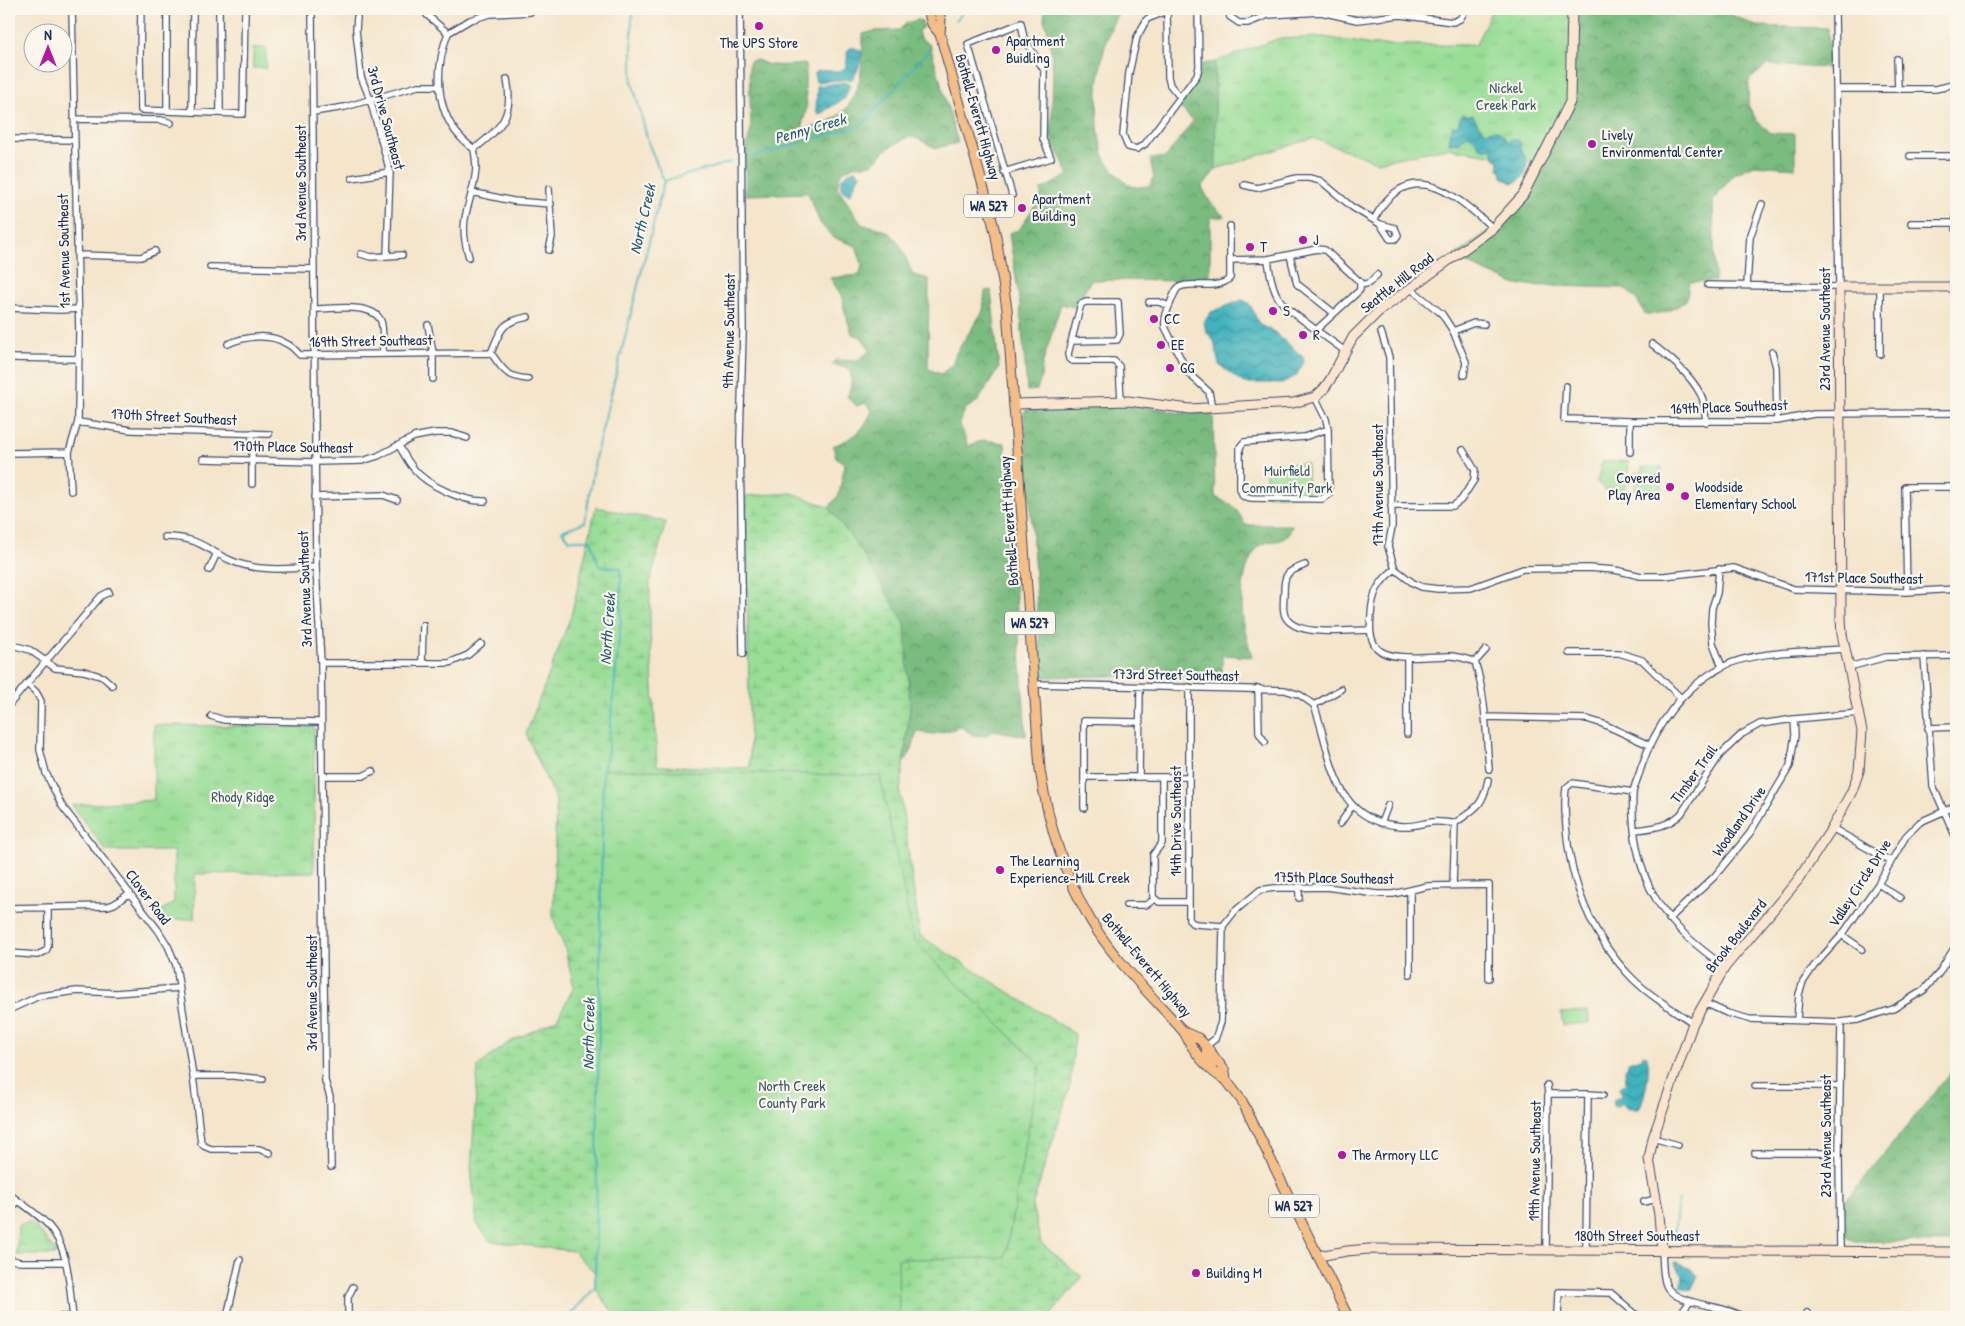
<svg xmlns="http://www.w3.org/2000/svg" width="1965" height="1326" font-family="'Patrick Hand',sans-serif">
	<defs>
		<pattern id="forest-crowns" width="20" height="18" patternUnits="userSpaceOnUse" patternTransform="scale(1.25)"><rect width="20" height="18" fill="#7abc7f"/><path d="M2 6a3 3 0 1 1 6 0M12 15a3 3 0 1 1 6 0" fill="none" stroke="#63996b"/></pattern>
		<pattern id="wetland-marsh" width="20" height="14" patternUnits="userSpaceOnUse" patternTransform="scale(1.25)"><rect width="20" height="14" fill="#99dd96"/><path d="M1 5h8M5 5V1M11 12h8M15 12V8" fill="none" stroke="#83be84"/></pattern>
		<pattern id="park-tufts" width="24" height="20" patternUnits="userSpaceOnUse" patternTransform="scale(1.25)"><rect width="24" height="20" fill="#99dd96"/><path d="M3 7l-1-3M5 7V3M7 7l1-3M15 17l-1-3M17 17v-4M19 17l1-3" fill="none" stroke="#83be84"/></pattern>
		<pattern id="water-waves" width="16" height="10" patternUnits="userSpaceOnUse" patternTransform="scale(1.25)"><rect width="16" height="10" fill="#42b2bc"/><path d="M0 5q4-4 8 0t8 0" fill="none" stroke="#36919c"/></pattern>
	</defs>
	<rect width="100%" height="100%" fill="#fbf7ec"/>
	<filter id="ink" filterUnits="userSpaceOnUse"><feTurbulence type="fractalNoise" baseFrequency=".02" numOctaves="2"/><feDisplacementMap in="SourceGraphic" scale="10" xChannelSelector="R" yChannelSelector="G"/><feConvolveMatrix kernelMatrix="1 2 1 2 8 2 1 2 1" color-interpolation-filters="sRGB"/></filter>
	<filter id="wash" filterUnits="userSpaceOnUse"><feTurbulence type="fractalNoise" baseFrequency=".0096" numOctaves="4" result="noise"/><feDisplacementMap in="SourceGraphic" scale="20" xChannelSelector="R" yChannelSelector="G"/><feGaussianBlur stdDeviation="1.12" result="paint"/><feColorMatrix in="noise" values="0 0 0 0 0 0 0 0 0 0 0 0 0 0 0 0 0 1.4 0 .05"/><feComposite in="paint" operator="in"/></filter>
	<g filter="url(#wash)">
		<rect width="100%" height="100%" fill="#f4e5cb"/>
		<path fill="#99dd96" stroke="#5a867a" d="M1628,461L1629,478L1625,489L1605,490L1597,482L1602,462Z
			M1588,1011L1589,1023L1563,1025L1561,1013Z"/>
		<path fill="url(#forest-crowns)" stroke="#4a766e" d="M1045,9H1121C1098,41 1092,112 1102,150C1104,159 1110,166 1116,173C1121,178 1127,185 1134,187C1138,188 1145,186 1149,186L1154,178L1150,159L1166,157L1193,121L1178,105L1197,80L1202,64L1215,62L1216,169L1202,187L1210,202L1225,217H1210V276L1204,281L1091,280L1075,307L1061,304L1042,365L1041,378L1037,390L1027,391L1020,305L1009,233L1019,230L1041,196V190L1069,175L1051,137L1053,69L1049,34L1044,20Z
			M1572,9H1728V13L1756,26L1828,28L1829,68L1767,65L1749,80L1748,105L1757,121L1771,133L1795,134V168L1754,165L1733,175L1713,201L1715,281L1689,282L1687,299C1674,311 1662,314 1645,314L1635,297L1623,288L1516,285L1453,257L1493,228L1523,195L1540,163Z
			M918,20L922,21L923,27L918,31L920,38L930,45L958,143L936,148L916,138L908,137L888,148L872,164L854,166L844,171L840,175L837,187L862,225C899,228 900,245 913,275L929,279L928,369L941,374L952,365L956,353L983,311L985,291L991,290L999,368L978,401L965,409L960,424L968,446L984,440L1005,443L1026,736L993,730L986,736L972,735L962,727L934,734L917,732L911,752L904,762L910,707L863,554L829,508L839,494L845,464L836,457L833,446C855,437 862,433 872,411L866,403L857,406L847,397C851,387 853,378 849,368L832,365L836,360C851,361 860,363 870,349L861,337L852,334L844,309L843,298L830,278L860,275L862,264L856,246L832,237L820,223L808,193L746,195L745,151L751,130L749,62C758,56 762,65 772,65C783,66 794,65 805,64C807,75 805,76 805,85C805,93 808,101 806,110C805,116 803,120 802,126L805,129C861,117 862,83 863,34L874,31L899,30L908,22Z
			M1124,405H1139L1179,413H1213L1215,497C1233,505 1237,508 1245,525H1292C1286,548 1274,536 1260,546C1243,559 1240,600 1243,619C1245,632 1249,645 1252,657L1222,655V677L1168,675L1042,677L1024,413L1026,410L1037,408Z
			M1956,1066V1242L1855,1241L1847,1237L1845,1233L1844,1203Z"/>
		<path fill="url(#wetland-marsh)" stroke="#5a867a" d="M792,493L829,507L863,554L905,624L910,707L900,792L920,936L1075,1034L1070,1086L1032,1206L1041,1243L1082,1277L1049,1317H633L623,1300L573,1251L490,1241L477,1224L471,1169L478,1066L508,1043L557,1019L574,987L565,949L553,918L556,801L526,734L571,616L596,507L666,522L650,582V627L657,766L750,768L746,496Z"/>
		<path fill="url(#park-tufts)" stroke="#5a867a" d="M1492,9H1572L1570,102L1540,163L1447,148L1377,162L1313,138L1216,169L1215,62L1277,39L1324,37L1372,45H1476Z
			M253,48H266V68H253Z
			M1307,463L1308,495H1266V464Z
			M1642,467H1662V493H1635V473L1642,472Z
			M154,725L314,727V872L195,874L194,919L159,920L155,914L174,903V851H106L72,805L154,800Z
			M603,769L880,776L914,941L1040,1065L1005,1258L898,1259L899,1317H616L595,1288Z
			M30,1222L39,1230L56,1252L54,1255H17L18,1225Z"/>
		<path fill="url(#water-waves)" stroke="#2e708d" d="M850,48H855L861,51C862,60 858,72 852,79L816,82L814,74L818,71C838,69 849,78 847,51Z
			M848,82L850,84L845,98L823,112L819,114L816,111L817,86Z
			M1462,114L1467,116L1473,115L1479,126L1484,129V132C1497,128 1500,130 1508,142L1512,139L1518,140L1521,144L1520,149C1531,161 1529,180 1512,183L1502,177L1501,170L1498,169L1499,161L1494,158L1492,147L1482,149L1472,137L1467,135L1460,142L1449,143L1452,126L1458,125Z
			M856,170L860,174L850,195L843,191L841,188C839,177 847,172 856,170Z
			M1242,300C1254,303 1253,315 1260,325L1273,331L1303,357L1304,362L1296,376L1282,383H1244L1219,365L1214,341L1206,331L1204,322L1211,312Z
			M1643,1054L1646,1055C1652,1066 1645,1098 1639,1109H1627L1622,1103L1616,1107L1613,1106L1614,1100L1621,1096L1619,1088L1626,1083L1625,1070L1628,1065V1062L1640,1058Z
			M1674,1262C1682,1262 1694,1270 1698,1276L1691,1290L1681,1287L1683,1276Z"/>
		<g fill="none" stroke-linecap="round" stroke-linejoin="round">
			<path stroke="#42b2bc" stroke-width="2" d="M956,20L966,9
				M754,156L862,125L929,50
				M664,181L732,162
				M1674,1236L1678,1200
				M1680,1287L1683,1282
				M568,1317L595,1288L603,769L607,757L621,620V568L599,566L591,540H570L562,531L585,522L596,454L664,181L649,145L632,81V9"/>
		</g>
	</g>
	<g filter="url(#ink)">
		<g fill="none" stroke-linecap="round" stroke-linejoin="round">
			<g stroke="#3c4a6e" stroke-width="8">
				<path id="street" d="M141,9L140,54L141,110L243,114L245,9
					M167,9V111
					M219,9L220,113
					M312,9L316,567L321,663L325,1081L330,1097L331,1167
					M740,9L743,332L740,440L743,654
					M1167,9L1168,77L1170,85L1180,97
					M1228,9L1230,17L1239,23H1248L1268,15L1321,12L1357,20L1400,15L1453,22L1460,19L1466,9
					M1167,11L1147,19L1137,37L1129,73L1123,135L1128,147L1137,149L1145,144L1197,75L1199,67L1198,9
					M427,15L448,33L470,20L490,14L530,12
					M357,17L356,30L361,77L370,99L390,172L387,256
					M448,33C433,74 435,122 474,149C475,155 476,162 476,169C473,205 456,216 469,257
					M1897,59L1898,89
					M1836,89H1935L1945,87L1956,81
					M192,112L193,9
					M313,112L345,107L418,86H439
					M74,119L161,120L171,123
					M9,139L74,140
					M474,149C502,128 514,115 507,79
					M1910,156H1956V229
					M1004,172L1051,158L1043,139L1044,70L1024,38L1021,23L968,44L1012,195
					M352,178L390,172
					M1244,185L1257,188L1297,178H1309L1321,181L1352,207L1380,224L1390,239H1395L1398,235L1395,228L1380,224
					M549,189L552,237L549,250
					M471,192L513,201L551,204
					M1374,219C1378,213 1382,205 1387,200C1423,161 1464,204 1493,228
					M1911,223H1956
					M361,254L371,257L402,255
					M77,255L141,257L155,251
					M1290,255L1297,284L1334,313
					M1268,259C1273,304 1282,304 1316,330
					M1231,260L1268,259L1317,249L1325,250L1360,282V290L1316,330L1345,351
					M210,267L314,269
					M1361,285L1369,283L1377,275
					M1708,285L1839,287L1835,9
					M1747,285L1750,237L1762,204
					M1880,287V354
					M1410,288L1442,314L1453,331L1466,362L1464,375
					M1149,302H1159L1169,306
					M9,308L59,310L78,309
					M314,309C332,309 373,302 381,321C384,330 382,344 383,353
					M528,317C501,322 501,329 491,353C503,370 506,377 528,379
					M428,325L433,353V379
					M1453,331L1474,323L1484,324
					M1381,332L1389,357L1392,527L1388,547L1395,569C1378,582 1372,594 1371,615C1370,626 1369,639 1377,648C1390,663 1434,655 1452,656C1460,657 1467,659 1475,662L1486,650
					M1072,341L1117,340L1120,334L1118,302H1086L1081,304L1068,354L1069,359L1073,361H1114L1119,366L1121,400
					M228,344C245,336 271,333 287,344C292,346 296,351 300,355L491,353
					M1652,344C1670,358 1690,374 1701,395C1705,403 1705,413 1706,422
					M1772,352L1776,367L1777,421
					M9,358L79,359
					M1566,386L1564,419L1630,421H1777L1814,414L1956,413
					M1315,397L1326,419L1328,429L1329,494L1322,499L1251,498L1243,496L1240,489V447L1244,442L1304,437L1328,429
					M1212,408L1209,392L1188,373L1165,327C1164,318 1166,312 1170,304C1172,299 1174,293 1177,289C1185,279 1218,292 1230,278V226
					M78,422L131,430L269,434
					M399,446C404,454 408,462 414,469C428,486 464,502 485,501
					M1630,452V421
					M9,453L69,452
					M203,459L315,462L362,461L378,456L414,437L435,433H452L467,438
					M252,484V433
					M71,491L69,452L78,422L79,333L72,9
					M315,497L383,495L397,500
					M1391,506H1453L1461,500L1474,480L1475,470L1463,450
					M165,537C200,537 204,549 232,561C258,572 289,569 316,567
					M1305,565C1287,572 1284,573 1284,592C1284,600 1282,609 1285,616C1295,638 1349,630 1370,630
					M1395,569L1413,583L1422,587L1438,589L1471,588L1523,569L1588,568L1615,570L1641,576H1664L1734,568L1794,589L1907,592L1956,589
					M1719,569L1717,593L1712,608L1711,623L1713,643L1722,667
					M209,570L217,553
					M1907,592L1905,487H1956
					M9,644L30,650L55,668L84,671L103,677L112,685
					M1569,653H1619L1642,660L1681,698
					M1924,656L1933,786L1956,838
					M1475,662C1486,696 1486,733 1489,769
					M321,663H449L468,655L481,644
					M422,663L423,625
					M1849,667L1886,657L1956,656
					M27,684L36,692L41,701L40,750L46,773L62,806L158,930L168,946L176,965L193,1076L201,1143L204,1146L211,1149H259L270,1153
					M1034,684L1285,690L1300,695L1314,705
					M1189,687V919L1192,923L1196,924L1223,926
					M1258,688L1259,733L1265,742
					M9,705L101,596L109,592
					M1314,705C1333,757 1331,822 1402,826C1412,827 1423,823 1432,822C1440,821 1448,823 1455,823
					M1314,705L1341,689
					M211,716L224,720L321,722
					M1485,717L1587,719L1603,724L1649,745
					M1928,728L1956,727
					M1407,734V657
					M322,776H363L373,771
					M1084,777H1188
					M1139,777L1140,687
					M1162,778V843L1153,855V897L1159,902H1189
					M1633,792L1572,783L1566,788C1564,801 1565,813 1566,826C1570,883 1592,937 1632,978C1650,996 1672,1009 1693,1023
					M1084,808V721L1139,722
					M1381,823L1388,805
					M1455,823C1476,808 1483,806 1488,780
					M1340,824L1352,806
					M1832,828L1890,861
					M1635,830C1653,828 1667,827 1681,814L1720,755L1742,734L1760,724L1794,719L1859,713
					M1878,884L1900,898
					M1453,885L1455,823
					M1299,887V898
					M1410,890V974
					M1126,905H1146L1155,899
					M9,908L108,906L114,904L130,893
					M1669,919L1714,877L1750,833L1790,766L1795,735L1794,719
					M1223,926L1235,911L1260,890L1275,888L1326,887L1377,894H1393L1428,886L1489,885V978
					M1842,935L1862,949
					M9,953L37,955L46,951L48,946V907
					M1725,967C1698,947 1673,928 1656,899C1638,870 1631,827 1633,793C1634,785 1639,776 1641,768C1655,726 1682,688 1722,667C1754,650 1808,652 1844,649
					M1705,1003L1727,1013L1749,1019L1841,1022L1858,1020L1893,1009L1924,990L1939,973L1956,945
					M9,1010L39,996L77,991L116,993L179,988
					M1797,1020L1799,994L1803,982L1814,966L1842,935L1878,884L1906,836L1920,822L1956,806
					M1206,1046L1215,1039L1221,1022L1223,926
					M193,1076H233L263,1079
					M1547,1085L1548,1094
					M1755,1086H1839
					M1588,1094L1603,1095
					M1653,1138L1678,1145
					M1755,1153H1839
					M9,1194C22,1204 37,1213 48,1225C70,1249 69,1287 73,1317
					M1644,1202L1656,1199
					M9,1211L18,1201
					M1546,1249L1548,1094H1588L1586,1249
					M1662,1250C1663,1261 1662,1274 1666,1285C1674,1306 1724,1304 1743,1317
					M1840,1250L1839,1153L1841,1022
					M9,1259L20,1262H65
					M60,1317H73
					M227,1317L240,1260
					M348,1317V1297L353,1287
					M1558,1317L1559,1292L1611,1293L1639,1317
					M1678,1317L1690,1302
					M1803,1317L1807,1313"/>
			</g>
			<g stroke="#3c4a6e" stroke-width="11">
				<path id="secondary" d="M1014,404L1128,401L1190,409L1293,403L1315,397L1323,390L1330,380L1353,337L1378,312L1493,228L1523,195L1570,102L1572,9
					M1662,1250L1659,1215L1649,1159L1653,1138L1693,1023L1725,967L1798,880L1832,828L1852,791L1859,771L1862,731L1842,634L1841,618L1839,287H1956
					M1318,1256L1347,1251L1369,1249L1956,1252"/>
			</g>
			<g stroke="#3c4a6e" stroke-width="11">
				<path id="primary" d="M928,9L932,24L940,34
					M938,9L941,20L940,34L987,200L996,236L1007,309L1040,770C1048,823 1064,875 1091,921C1114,960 1154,998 1184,1032C1192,1049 1208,1072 1226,1080
					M1184,1032L1198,1038L1206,1046L1225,1071L1226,1080
					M1206,1046L1207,1057L1213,1064
					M1223,1076L1242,1101L1348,1317"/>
			</g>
			<use href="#street" stroke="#fff" stroke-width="5.5"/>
			<use href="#secondary" stroke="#fbe5cf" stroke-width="9"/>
			<use href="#primary" stroke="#f6be87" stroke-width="9"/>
		</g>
	</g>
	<g fill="#b5179e" stroke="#fbf7ec" stroke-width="2">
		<circle cx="759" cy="26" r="5"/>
		<circle cx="996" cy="50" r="5"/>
		<circle cx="1592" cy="144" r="5"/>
		<circle cx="1022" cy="208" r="5"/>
		<circle cx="1303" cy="240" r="5"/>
		<circle cx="1250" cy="247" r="5"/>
		<circle cx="1273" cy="311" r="5"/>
		<circle cx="1154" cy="319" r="5"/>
		<circle cx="1303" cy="335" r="5"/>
		<circle cx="1161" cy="345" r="5"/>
		<circle cx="1170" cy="368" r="5"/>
		<circle cx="1670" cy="487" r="5"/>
		<circle cx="1685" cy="496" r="5"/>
		<circle cx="1000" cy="870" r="5"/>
		<circle cx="1342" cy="1155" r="5"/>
		<circle cx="1196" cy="1273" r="5"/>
	</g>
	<g text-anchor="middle" stroke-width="4.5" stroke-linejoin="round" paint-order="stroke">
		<g fill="#fbf7ec" stroke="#5e6b89" stroke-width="1">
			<rect x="964" y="194.5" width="50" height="23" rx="4"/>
			<rect x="1005" y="611.5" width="50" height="23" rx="4"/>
			<rect x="1269" y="1194.5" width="50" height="23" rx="4"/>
		</g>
		<g font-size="14" font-weight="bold" fill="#1b2f5e">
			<text x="989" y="211">WA 527</text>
			<text x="1030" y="628">WA 527</text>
			<text x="1294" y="1211">WA 527</text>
		</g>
		<g font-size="15" fill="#1b2f5e" stroke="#fbf7ec" text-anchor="start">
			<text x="1006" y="46">Apartment<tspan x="1006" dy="17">Buidling</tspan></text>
			<text x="759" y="48" text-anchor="middle">The UPS Store</text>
			<text x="1602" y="140">Lively<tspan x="1602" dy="17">Environmental Center</tspan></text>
			<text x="1032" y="204">Apartment<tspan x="1032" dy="17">Building</tspan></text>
			<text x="1313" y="245">J</text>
			<text x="1260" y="252">T</text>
			<text x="1283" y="316">S</text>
			<text x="1164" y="324">CC</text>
			<text x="1313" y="340">R</text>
			<text x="1171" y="350">EE</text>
			<text x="1180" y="373">GG</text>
			<text x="1660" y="483" text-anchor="end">Covered<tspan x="1660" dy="17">Play Area</tspan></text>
			<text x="1695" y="492">Woodside<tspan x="1695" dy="17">Elementary School</tspan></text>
			<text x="1010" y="866">The Learning<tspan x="1010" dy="17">Experience-Mill Creek</tspan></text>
			<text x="1352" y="1160">The Armory LLC</text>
			<text x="1206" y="1278">Building M</text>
		</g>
		<g font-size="15" fill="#3a5a6c" stroke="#fbf7ec">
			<text x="1506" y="93">Nickel<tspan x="1506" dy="17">Creek Park</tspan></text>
			<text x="1287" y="476">Muirfield<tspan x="1287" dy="17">Community Park</tspan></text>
			<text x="243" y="802">Rhody Ridge</text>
			<text x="792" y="1091">North Creek<tspan x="792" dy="17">County Park</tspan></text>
		</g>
		<g font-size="15" fill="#1b2f5e" stroke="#fbf7ec">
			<text transform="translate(978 117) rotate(74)" y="5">Bothell-Everett Highway</text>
			<text transform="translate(386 118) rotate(75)" y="5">3rd Drive Southeast</text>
			<text transform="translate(301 183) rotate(-90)" y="5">3rd Avenue Southeast</text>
			<text transform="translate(64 251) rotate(-91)" y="5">1st Avenue Southeast</text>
			<text transform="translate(1397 283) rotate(-38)" y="5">Seattle Hill Road</text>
			<text transform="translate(1825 329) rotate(-90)" y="5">23rd Avenue Southeast</text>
			<text transform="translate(729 331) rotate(-89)" y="5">9th Avenue Southeast</text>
			<text transform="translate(371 341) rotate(-1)" y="5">169th Street Southeast</text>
			<text transform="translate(1729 407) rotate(-2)" y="5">169th Place Southeast</text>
			<text transform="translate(174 417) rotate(3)" y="5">170th Street Southeast</text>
			<text transform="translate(293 447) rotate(1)" y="5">170th Place Southeast</text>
			<text transform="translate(1378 485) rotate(-90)" y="5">17th Avenue Southeast</text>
			<text transform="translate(1009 521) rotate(-94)" y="5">Bothell-Everett Highway</text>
			<text transform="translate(1864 578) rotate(1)" y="5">171st Place Southeast</text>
			<text transform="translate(305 589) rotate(-92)" y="5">3rd Avenue Southeast</text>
			<text transform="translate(1176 675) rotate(1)" y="5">173rd Street Southeast</text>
			<text transform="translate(1694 774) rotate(-54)" y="5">Timber Trail</text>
			<text transform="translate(1176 821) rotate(-90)" y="5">14th Drive Southeast</text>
			<text transform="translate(1739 821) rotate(-55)" y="5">Woodland Drive</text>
			<text transform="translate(1334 878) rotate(1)" y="5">175th Place Southeast</text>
			<text transform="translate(1860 883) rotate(-57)" y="5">Valley Circle Drive</text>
			<text transform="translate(148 897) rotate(53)" y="5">Clover Road</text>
			<text transform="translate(1736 936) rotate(-52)" y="5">Brook Boulevard</text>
			<text transform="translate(1147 965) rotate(50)" y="5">Bothell-Everett Highway</text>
			<text transform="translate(312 993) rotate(-90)" y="5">3rd Avenue Southeast</text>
			<text transform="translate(1826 1136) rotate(-90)" y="5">23rd Avenue Southeast</text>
			<text transform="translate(1535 1161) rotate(-89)" y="5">19th Avenue Southeast</text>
			<text x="1637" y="1241">180th Street Southeast</text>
		</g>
		<g font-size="16" font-style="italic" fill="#295d7f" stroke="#fbf7ec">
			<text transform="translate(810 128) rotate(-16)" y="6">Penny Creek</text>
			<text transform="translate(642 219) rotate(-77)" y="6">North Creek</text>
			<text transform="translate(607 629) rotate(-86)" y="6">North Creek</text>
			<text transform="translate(588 1034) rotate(-89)" y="6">North Creek</text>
		</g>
	</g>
	<rect width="1965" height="1326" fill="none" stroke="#fbf7ec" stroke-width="30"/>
	<g transform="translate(48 48)"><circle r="24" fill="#fbf7ec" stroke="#a1a7b3"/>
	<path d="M0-4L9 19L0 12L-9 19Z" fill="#b5179e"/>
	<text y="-8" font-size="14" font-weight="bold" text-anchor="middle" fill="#1b2f5e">N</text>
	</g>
</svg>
